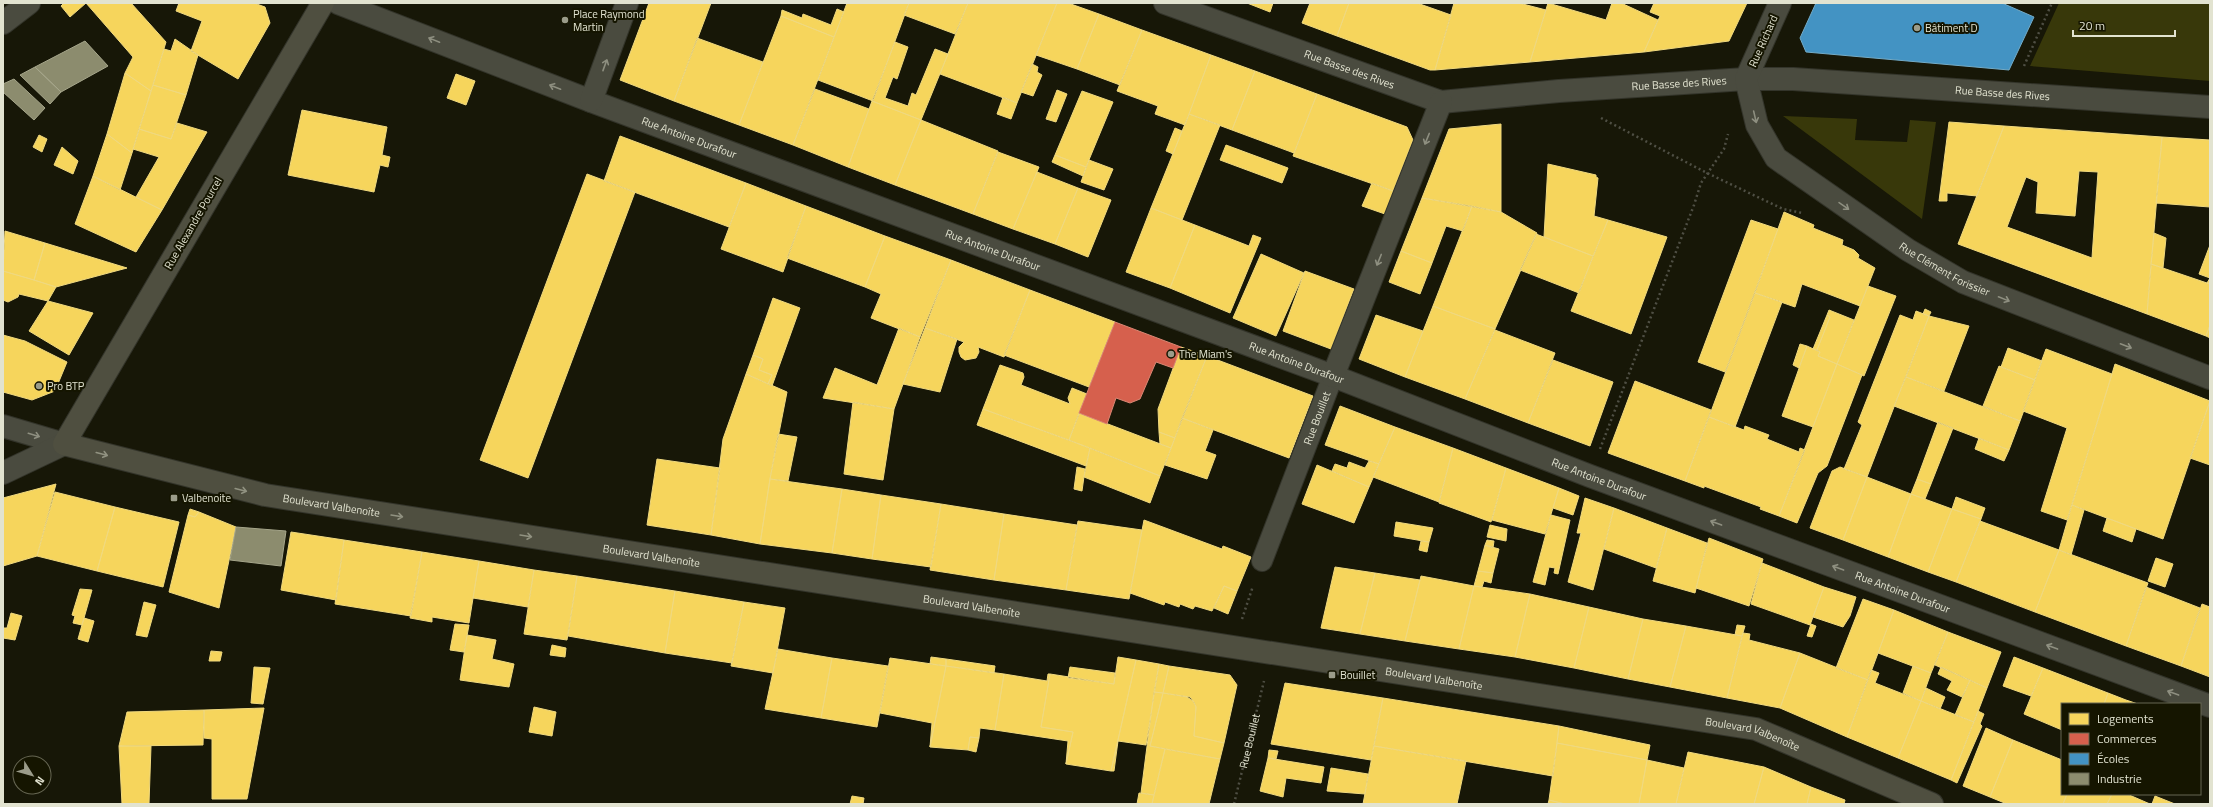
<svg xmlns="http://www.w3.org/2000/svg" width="2213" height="807" font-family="'Titillium Web',sans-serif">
	<rect width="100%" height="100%" fill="#171707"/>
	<path fill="#38380a" d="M2059,3H2210V81L2030,66Z
		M1783,116L1857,119L1855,140L1907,142L1910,120L1936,122L1922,219Z"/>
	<path fill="#f6d55c" stroke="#f0d97f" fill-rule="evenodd" d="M64,3H86L70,17L61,6Z
		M86,3H131L166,42L151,91L125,73L133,57Z
		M179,3H254L265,7L270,23L238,79L191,51L202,21L176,11Z
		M649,3H711L674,101L620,80Z
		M847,3H909L873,101L818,80Z
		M909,3H968L955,34L904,15Z
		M968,3H1057L1017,103L940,74Z
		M1057,3H1068L1099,14L1077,69L1036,55Z
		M1247,3H1273L1270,12Z
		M1310,3H1349L1337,36L1302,23Z
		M1349,3H1417L1451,15L1435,70H1430L1337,36Z
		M1454,3H1519L1546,10L1530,62L1435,70Z
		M1548,3L1606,20L1612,3H1621L1658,20L1644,52L1530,62Z
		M1654,3H1747L1729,41L1644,52L1660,16L1650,12Z
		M837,9L844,12L834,37L781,16L782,10L802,18L803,14L831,25Z
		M1099,14L1142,30L1120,85L1077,69Z
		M781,16L834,37L793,145L739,125Z
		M1142,30L1211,55L1185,125L1155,114L1158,106L1117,91Z
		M697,38L763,62L739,125L674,101Z
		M175,39L198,55L186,95L153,85L164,49L171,51Z
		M895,42L908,47L897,79L893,77L885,98L908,106L912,93L916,95L935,49L948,54L921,120L872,101Z
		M1211,55L1255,71L1232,130L1189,114Z
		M1032,64L1038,67L1037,72L1042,75L1033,96L1021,92Z
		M1255,71L1317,94L1294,153L1232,130Z
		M125,73L151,91L132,153L107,134Z
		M456,74L475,81L466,105L447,98Z
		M153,85L186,95L171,139L139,129Z
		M815,89L869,109L848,167L793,145Z
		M1057,90L1067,94L1056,122L1046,119Z
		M1082,91L1113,102L1086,167L1055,155Z
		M1317,94L1407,127L1413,140L1393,191L1293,156Z
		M1003,97L1017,103L1011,119L997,114Z
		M872,101L921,120L895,185L848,167Z
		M302,110L387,127L382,155L390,157L388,167L380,165L374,192L288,175Z
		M1189,114L1220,125L1182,220L1151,208Z
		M921,120L998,151L973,214L895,185Z
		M1949,122L2004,126L1977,196L1947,193V201H1939Z
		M177,123L207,132L162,210L136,197L159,157L133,149L139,129L171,139Z
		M1501,124V212L1422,198L1449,129Z
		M2004,126L2162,137L2147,314L1958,244ZM2079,171L2098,172L2092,258L2007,227L2026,177L2038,182L2036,213L2075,216Z
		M1175,128L1182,131L1173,154L1166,151Z
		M107,134L132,153L120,190L93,176Z
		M39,135L47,139L42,152L33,147Z
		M620,136L746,183L729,227L604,181Z
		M2162,137L2210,140V207L2156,203Z
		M1226,145L1288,168L1282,183L1220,160Z
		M62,147L78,161L73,174L54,165Z
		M998,152L1039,167L1013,229L973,214Z
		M1055,155L1086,167L1083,176L1052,162Z
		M1089,160L1113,169L1104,190L1081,182Z
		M1548,164L1596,175V177L1598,178L1594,216L1608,220L1593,256L1544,237Z
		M1037,172L1078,188L1055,244L1013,229Z
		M587,174L635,192L528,478L480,460Z
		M93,176L162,210L136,252L75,224Z
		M746,183L806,206L783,272L721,249Z
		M1372,183L1393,191L1385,214L1362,206Z
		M1078,188L1111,200L1088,257L1055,244Z
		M1422,198L1472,206L1463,231L1446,226L1432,263L1401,251Z
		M806,206L885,236L865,287L787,258Z
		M1472,206L1501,212L1537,233L1495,329L1433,306Z
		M1151,208L1195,225L1170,288L1126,272Z
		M1784,212L1814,225L1813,228L1843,240L1842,245L1854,250L1859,255L1858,258L1875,268L1860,306L1802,284L1795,307L1755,293Z
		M1608,220L1667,237L1631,334L1571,311Z
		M1751,220L1778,229L1725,372L1698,362Z
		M1195,225L1249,246L1253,235L1261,238L1230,313L1170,288Z
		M5,231L45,243L34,280L3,271Z
		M2154,233L2166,238L2163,268L2151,264Z
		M1536,234L1593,256L1579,293L1520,270Z
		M885,236L951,260L920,337L871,318L881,294L865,287Z
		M45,243L127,268L56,287L34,280Z
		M2210,245V284L2207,283L2210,278L2199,274Z
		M1401,251L1432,263L1420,294L1389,282Z
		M1261,254L1304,273L1276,336L1233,318Z
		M951,260L1030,290L1004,357L978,347L979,352L976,358L965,360L961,357L959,352V347L964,342L925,328Z
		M2151,264L2210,284V325L2206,336L2147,314Z
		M3,271L34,280L56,287L48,301L19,294L18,297L8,302L3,300Z
		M1305,271L1354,289L1331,349L1283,331Z
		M1868,286L1896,296L1864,376L1837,364Z
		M1030,290L1115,322L1089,387L1004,355Z
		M1755,293L1782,302L1735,427L1709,417Z
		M773,298L800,308L772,386L768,384L772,375L759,370L763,359L753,355Z
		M48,301L93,313L69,355L29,331Z
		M1433,306L1495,329L1465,399L1405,377Z
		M1925,309L1931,312L1929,316L1923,314Z
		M1829,310L1854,320L1837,364L1818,356L1820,352L1817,350L1830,317L1827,315Z
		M1916,311L1929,316L1867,477L1844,469L1862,425L1858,422L1900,315L1913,320Z
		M1376,315L1423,331L1405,377L1359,359Z
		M1827,315L1830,317L1817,350L1813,349Z
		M1929,316L1969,326L1944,391L1906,377Z
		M2210,325V338L2206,336Z
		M899,328L920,337L894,409L823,398L835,368L877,385Z
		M925,328L957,339L940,392L903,384Z
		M1495,330L1555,353L1528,423L1465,399Z
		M3,335L25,341L67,362L55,391L32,400L3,392Z
		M1800,344L1807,346L1799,368L1793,365Z
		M1807,346L1820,352L1818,356L1837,364L1813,427L1782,416Z
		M1181,347L1207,356L1175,438L1159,432L1158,409Z
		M2008,348L2042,361L2035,380L2001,367Z
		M2046,349L2112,374L2067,520L2041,511L2067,428L2023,411Z
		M753,355L763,359L759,370L772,375L768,384L746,374Z
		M1207,356L1313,396L1289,458L1182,418Z
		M1553,360L1613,382L1590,446L1528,423Z
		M1837,364L1862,375L1827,466L1818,473L1797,523L1779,516Z
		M2115,364L2210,401L2163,539L2072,505Z
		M1000,365L1023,373L1024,377L1021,385L1070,404L1068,398L1072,388L1087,394L1069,440L983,409Z
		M1999,366L2035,380L2020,421L1983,406Z
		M746,374L787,392L770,479L760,544L711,535L723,439Z
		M1906,377L2020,421L2009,450L1894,406Z
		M1635,381L1711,410L1685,481L1608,453Z
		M2210,401V465L2190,458Z
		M853,402L894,409L883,480L844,474Z
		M1340,406L1395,427L1379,464L1325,445Z
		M983,409L1090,448L1086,466L977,425Z
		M1079,413L1171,448L1160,476L1069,440Z
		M1709,417L1744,430L1745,426L1769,435L1767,439L1799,452L1800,448L1805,450L1779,516L1760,509L1761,507L1704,486V488L1685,481Z
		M1182,418L1213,430L1205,451L1216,455L1207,479L1165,465Z
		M1938,422L1953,428L1931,484L1917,479Z
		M1395,427L1453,448L1439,502L1373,477Z
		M1159,432L1175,438L1171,448L1160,444Z
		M778,434L797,437L788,481L770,479Z
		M1979,438L2009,450L2004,461L1975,449Z
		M1090,448L1160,476L1150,503L1084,477Z
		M1453,448L1506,468L1491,522L1439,503Z
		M657,459L720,468L711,535L647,525Z
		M1369,461L1379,464L1369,487L1332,471L1335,464L1347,468L1349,462L1365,468Z
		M1317,465L1369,487L1354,523L1302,504Z
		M1077,467L1085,469L1082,491L1074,489Z
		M1840,467L1867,477L1843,540L1810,528L1832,471Z
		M1506,468L1559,488L1545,534L1492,520Z
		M1867,477L1911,494L1888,557L1843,540Z
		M770,479L842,489L832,553L760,544Z
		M1917,479L1931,484L1925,499L1911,494Z
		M56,484L37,556L3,566V498Z
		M1559,488L1579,496L1573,515L1553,508Z
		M842,489L881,495L872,559L832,553Z
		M55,492L115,507L97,571L37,556Z
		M1911,494L1952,509L1928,572L1888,557Z
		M881,495L941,504L931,567L872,559Z
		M1956,497L1985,508L1981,519L1952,509Z
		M1585,498L1614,508L1593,590L1568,582L1581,533H1577Z
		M941,504L1004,514L994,580L930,570Z
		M2072,505L2084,510L2071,555L2059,550Z
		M115,507L179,522L163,587L97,571Z
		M1614,508L1667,528L1656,568L1604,549Z
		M190,509L199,512L195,517L188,515Z
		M1952,509L1981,519L1956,582L1928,572Z
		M199,512L236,527L219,608L169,592L188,515L195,517Z
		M1004,514L1077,525L1066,590L994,580Z
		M1551,515L1570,520L1558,574L1554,573L1555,568L1549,567L1545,585L1533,582Z
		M2107,518L2136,529L2132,542L2103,531Z
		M1144,520L1222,549L1223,546L1251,557L1237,591L1224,586L1212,611L1195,606L1193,609L1180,604L1179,607L1165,602L1164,605L1130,593Z
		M1078,521L1142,530L1129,599L1066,590Z
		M1980,521L2059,550L2035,612L1956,582Z
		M1396,522L1433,528L1429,542L1394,536Z
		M1490,525L1507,529L1506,541L1487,537Z
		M1667,528L1707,543L1695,593L1653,581Z
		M291,532L344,540L336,600L281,590Z
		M1709,538L1763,559L1749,606L1696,588Z
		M344,540L422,552L411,616L335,604Z
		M1487,540L1494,541L1493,548L1485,545Z
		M1421,541L1429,542L1427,552L1419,550Z
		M1485,545L1499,549L1493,573L1478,571Z
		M2059,550L2148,583L2126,646L2035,612Z
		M422,552L479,561L469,623L432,617V622L410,618Z
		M2156,558L2173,564L2165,587L2148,581Z
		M479,561L534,570L528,607L473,598Z
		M1762,563L1824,587L1810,625L1751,604Z
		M1335,567L1375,573L1360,634L1321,628Z
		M534,570L577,576L567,640L524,634Z
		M1478,571L1493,573L1491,583L1484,581L1482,587L1474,586Z
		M1375,573L1420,580L1405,641L1360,634Z
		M577,576L675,591L665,653L568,636Z
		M1421,576L1474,586L1459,649L1405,641Z
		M1224,586L1237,591L1228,614L1214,608Z
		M1474,586L1530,594L1515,657L1459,649Z
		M1824,587L1856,597L1850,616L1843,627L1813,617Z
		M2146,587L2200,608L2181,666L2126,646Z
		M80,589L92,590L82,625L73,623L75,616L72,615Z
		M675,591L744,602L732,663L665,653Z
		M1530,594L1589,607L1574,668L1515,657Z
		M1863,599L1894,610L1868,680L1836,668Z
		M144,602L156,605L147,637L136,635Z
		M744,602L785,608L773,673L731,666Z
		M2202,604L2210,607V677L2181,666Z
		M1589,607L1643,619L1628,679L1574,668Z
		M1894,610L1948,632L1931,673L1878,653Z
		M11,613L22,616L15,640L3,638V628H7Z
		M84,618L94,621L88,642L78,639Z
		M1643,619L1686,626L1670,687L1628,679Z
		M455,624L469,625L464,652L450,650Z
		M1811,624L1816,626L1812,637L1807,636Z
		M1737,625L1745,626L1742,636L1735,635Z
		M1686,626L1742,636L1727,698L1670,687Z
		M1948,632L2001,652L1987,688L1935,665Z
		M1743,633L1750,634L1749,640L1800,653L1780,708L1727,698Z
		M467,635L496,640L492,659L514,664L509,687L460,680Z
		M552,645L566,648L565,657L550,655Z
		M778,649L832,658L821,718L765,709Z
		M211,651L222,652L220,661H209Z
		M1800,653L1868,680L1847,737L1780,708Z
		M931,657L946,659V666L930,664Z
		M1118,657L1136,660L1111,771L1066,764L1073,732L1041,727L1050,674L1114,684Z
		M2014,657L2043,668L2031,696L2003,686Z
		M832,658L888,666L877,727L821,718Z
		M890,658L946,666L930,747L932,723L880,713Z
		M946,659L995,666L994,673L946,666Z
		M1136,660L1159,664L1146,745L1118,741L1114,771H1111Z
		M1159,664L1169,666L1163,693L1154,692Z
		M946,666L1004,674L995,730L980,728L979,738L970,737L968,750L930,747Z
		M1169,666L1230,675L1237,685L1224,743L1194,736L1196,707L1194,702L1190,697L1163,693Z
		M1913,666L1931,673L1921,701L1903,693Z
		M254,667L270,668L263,704L251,703Z
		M1070,667L1115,673L1114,684L1068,678Z
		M1941,667L1970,680L1962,697L1947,690L1952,681L1938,674Z
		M2043,668L2108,693L2104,704H2062V730L2024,714Z
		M1871,670L1879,673L1875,683L1921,701L1898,758L1847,737Z
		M1004,674L1047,681L1048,674H1050L1041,727L1073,732L1066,764L1068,741L995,730Z
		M1970,680L1987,688L1974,722L1955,715Z
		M1285,683L1383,698L1371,760L1271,744Z
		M1926,688L1945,697L1940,709L1921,701Z
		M1154,692L1163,693L1150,746L1165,749L1154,795L1141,793Z
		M1163,693L1187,697L1193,701L1196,707L1194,736L1224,743L1220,759L1150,746Z
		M2108,693L2126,700L2138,704H2104Z
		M1383,698L1559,726L1553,776L1374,746Z
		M1921,701L1974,722L1951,780L1898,758Z
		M534,707L556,712L552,736L529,732Z
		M264,708L247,799H212V739L204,738V710Z
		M204,710L203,745L119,746L127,712Z
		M1978,711L1984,714L1980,724L1982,726L1957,783L1951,780Z
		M1559,726L1650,745L1647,760L1557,743Z
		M1986,728L2013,740L1990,797L1963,786Z
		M970,737L979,738L976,752L968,750Z
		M2013,740L2062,760V794H2067L2063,804H2007L1990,797Z
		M1557,743L1647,760L1639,804H1565L1549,800Z
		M119,746H151L149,804H122Z
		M1374,746L1466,761L1457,804H1363Z
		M1165,749L1220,759L1209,804H1152Z
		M1269,750L1278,751L1276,759L1268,758Z
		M1688,752L1764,767L1754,804H1676Z
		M1268,758L1324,767L1321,783L1286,778L1283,797L1260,791Z
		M1647,760L1684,768L1676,804H1639Z
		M1764,767L1811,787L1807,804H1754Z
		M1331,768L1368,774L1365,794L1327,791Z
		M1811,787L1845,800L1844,804H1807Z
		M1139,793L1154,795L1152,804H1137Z
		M2067,794H2112L2107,804H2063Z
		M2112,794H2127L2150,804H2107Z
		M852,796L864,798L863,804H850Z
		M2155,796L2175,804H2152Z
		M1549,800L1565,804H1548Z"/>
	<path fill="#d6604d" stroke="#da8774" d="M1115,322L1181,347L1173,368L1156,362L1140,399L1130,403L1116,398L1107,424L1079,413Z"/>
	<path fill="#4393c3" stroke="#73abc7" d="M1816,3H2002L2034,17L2009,70L1806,52L1800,38Z"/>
	<path fill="#8c8c6e" stroke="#a6a68b" d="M85,41L108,66L61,92L35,67Z
		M35,67L61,92L50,104L20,75Z
		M14,79L45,108L34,120L3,92V84Z
		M236,527L286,531L281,566L230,560Z"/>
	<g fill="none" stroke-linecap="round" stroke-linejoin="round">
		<g stroke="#33342a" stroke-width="22">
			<g id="service">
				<path id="s2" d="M1262,561L1333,376"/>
			</g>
		</g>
		<g stroke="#33342a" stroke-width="24">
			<g id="minor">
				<path id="s3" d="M338,3L591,101L1333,376L1590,476L2210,706"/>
				<path id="s4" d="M1165,3L1441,102L1559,91L1746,79H1793L2210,107"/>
				<path id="s5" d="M1780,3L1746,79L1757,125L1776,158L1908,250L1963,282L2210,378"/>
				<path d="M3,23L29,3"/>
				<path d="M591,101L627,3"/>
				<path d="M1333,376L1441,102"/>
				<path d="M3,426L64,444"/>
				<path d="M3,473L64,444"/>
			</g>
		</g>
		<g stroke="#33342a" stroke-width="24">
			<g id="secondary">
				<path id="s6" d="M323,3L64,444L265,495L1756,729L1932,804"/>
			</g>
		</g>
		<g stroke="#4f4f44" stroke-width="2.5" stroke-dasharray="2 3" stroke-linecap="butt">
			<path d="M2024,66L2052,3"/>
			<path d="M1601,118L1707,173L1783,209L1802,213"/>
			<path d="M1600,449L1694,205L1701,183L1724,149L1728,134"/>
			<path d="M1242,619L1253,586"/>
			<path id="s1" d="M1234,804L1264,681"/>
		</g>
		<use href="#service" stroke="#4a4b3f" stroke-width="20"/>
		<use href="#minor" stroke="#4a4b3f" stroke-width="22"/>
		<use href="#secondary" stroke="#4f4f40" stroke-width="22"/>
	</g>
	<defs><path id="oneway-shaft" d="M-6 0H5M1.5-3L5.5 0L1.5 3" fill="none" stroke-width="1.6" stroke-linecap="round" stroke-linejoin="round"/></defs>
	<g stroke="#8e8f80">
		<use href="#oneway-shaft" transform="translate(434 40) rotate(-158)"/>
		<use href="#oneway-shaft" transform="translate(605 65) rotate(-70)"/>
		<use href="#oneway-shaft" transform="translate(555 87) rotate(-159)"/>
		<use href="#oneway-shaft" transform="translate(1755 117) rotate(77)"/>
		<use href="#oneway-shaft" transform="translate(1427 139) rotate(112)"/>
		<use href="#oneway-shaft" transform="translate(1844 206) rotate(35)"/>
		<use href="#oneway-shaft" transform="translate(1379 260) rotate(112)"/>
		<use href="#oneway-shaft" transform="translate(2004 299) rotate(22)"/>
		<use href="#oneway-shaft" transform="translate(2126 346) rotate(21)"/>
		<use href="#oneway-shaft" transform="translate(34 435) rotate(17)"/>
		<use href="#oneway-shaft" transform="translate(1716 523) rotate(-160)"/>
		<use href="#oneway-shaft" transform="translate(1838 568) rotate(-160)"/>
		<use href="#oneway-shaft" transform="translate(2052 647) rotate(-160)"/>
		<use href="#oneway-shaft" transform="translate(2173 693) rotate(-160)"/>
	</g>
	<g stroke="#919281">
		<use href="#oneway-shaft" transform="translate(102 454) rotate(15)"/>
		<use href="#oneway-shaft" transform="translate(241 490) rotate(14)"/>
		<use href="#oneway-shaft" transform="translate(397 516) rotate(9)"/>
		<use href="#oneway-shaft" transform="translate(526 536) rotate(9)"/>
	</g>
	<g fill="#9b9c8a" stroke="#151500" stroke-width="1.5">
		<circle cx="565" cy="20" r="4"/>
		<circle cx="1917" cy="28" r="4"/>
		<circle cx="1171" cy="354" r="4"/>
		<circle cx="39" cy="386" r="4"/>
		<rect x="170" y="494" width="8" height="8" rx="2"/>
		<rect x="1328" y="671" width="8" height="8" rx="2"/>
	</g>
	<g text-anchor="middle" stroke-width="4" stroke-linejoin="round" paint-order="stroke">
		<g font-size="11" fill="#e2e3d0" stroke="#151500" text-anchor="start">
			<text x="573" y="18">Place Raymond<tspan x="573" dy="13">Martin</tspan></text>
			<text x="1925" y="32">Bâtiment D</text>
			<text x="1179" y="358">The Miam's</text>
			<text x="47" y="390">Pro BTP</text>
			<text x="182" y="502">Valbenoite</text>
			<text x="1340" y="679">Bouillet</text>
		</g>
		<g font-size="11" fill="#e2e3d0" stroke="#151500">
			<text transform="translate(1763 41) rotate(-66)" y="4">Rue Richard</text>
			<text dy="4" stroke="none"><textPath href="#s4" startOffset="196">Rue Basse des Rives</textPath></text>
			<text dy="4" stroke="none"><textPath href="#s4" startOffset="532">Rue Basse des Rives</textPath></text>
			<text dy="4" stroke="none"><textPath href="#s4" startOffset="856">Rue Basse des Rives</textPath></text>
			<text dy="4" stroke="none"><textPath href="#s3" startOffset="376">Rue Antoine Durafour</textPath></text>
			<text transform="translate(193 223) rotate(-60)" y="4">Rue Alexandre Pourcel</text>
			<text dy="4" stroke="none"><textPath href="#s3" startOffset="700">Rue Antoine Durafour</textPath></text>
			<text dy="4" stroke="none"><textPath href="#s5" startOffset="371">Rue Clément Forissier</textPath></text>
			<text dy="4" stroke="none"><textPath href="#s3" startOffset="1024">Rue Antoine Durafour</textPath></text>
			<text dy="4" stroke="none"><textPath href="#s2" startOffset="153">Rue Bouillet</textPath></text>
			<text dy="4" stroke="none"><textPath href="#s3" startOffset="1348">Rue Antoine Durafour</textPath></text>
			<text dy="4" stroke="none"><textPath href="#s6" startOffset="786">Boulevard Valbenoîte</textPath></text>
			<text dy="4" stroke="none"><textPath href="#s6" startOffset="1110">Boulevard Valbenoîte</textPath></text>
			<text dy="4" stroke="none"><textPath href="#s3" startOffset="1672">Rue Antoine Durafour</textPath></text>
			<text dy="4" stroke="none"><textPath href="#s6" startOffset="1434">Boulevard Valbenoîte</textPath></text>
			<text dy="4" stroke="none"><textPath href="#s6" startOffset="1902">Boulevard Valbenoîte</textPath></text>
			<text dy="4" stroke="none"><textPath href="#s6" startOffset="2226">Boulevard Valbenoîte</textPath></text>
			<text dy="4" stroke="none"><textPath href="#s1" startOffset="65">Rue Bouillet</textPath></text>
		</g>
	</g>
	<rect width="2213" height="807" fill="none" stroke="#e2e3d0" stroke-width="8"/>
	<rect x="2061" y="703" width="140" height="92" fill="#151500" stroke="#676753"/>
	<rect x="2069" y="713" width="20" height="12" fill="#f6d55c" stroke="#676753"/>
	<text x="2097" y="723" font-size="12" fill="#e2e3d0">Logements</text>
	<rect x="2069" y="733" width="20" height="12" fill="#d6604d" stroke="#676753"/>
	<text x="2097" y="743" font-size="12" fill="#e2e3d0">Commerces</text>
	<rect x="2069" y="753" width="20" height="12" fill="#4393c3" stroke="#676753"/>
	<text x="2097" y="763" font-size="12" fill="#e2e3d0">Écoles</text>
	<rect x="2069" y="773" width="20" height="12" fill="#8c8c6e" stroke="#676753"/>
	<text x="2097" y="783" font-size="12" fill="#e2e3d0">Industrie</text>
	<g transform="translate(32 775) rotate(127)"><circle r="19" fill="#151500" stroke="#676753"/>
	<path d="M0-3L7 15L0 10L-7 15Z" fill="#9b9c8a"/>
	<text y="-6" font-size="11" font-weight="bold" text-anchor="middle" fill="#e2e3d0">N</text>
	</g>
	<path d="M2073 30v6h102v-6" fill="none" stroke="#e2e3d0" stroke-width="2"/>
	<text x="2079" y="30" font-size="12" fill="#e2e3d0" stroke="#151500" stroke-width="3" paint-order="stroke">20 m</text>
</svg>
